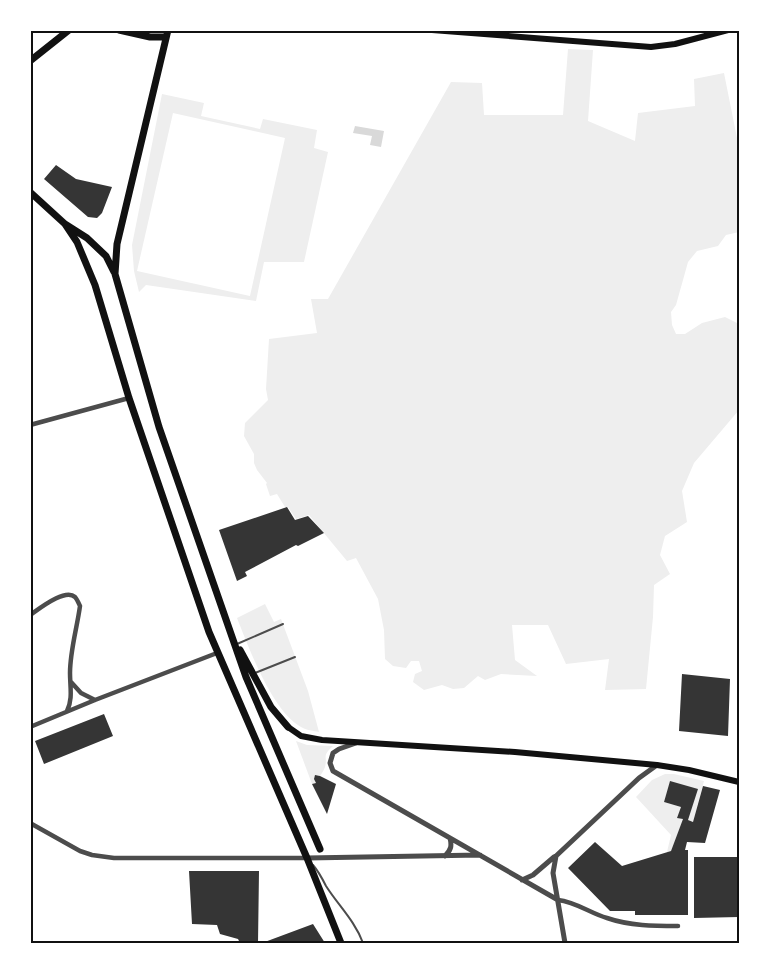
<svg xmlns="http://www.w3.org/2000/svg" width="769" height="973" font-family="Jost,sans-serif">
	<rect width="100%" height="100%" fill="#fff"/>
	<path fill="#eee" fill-rule="evenodd" d="M568,49L593,50L588,121L635,141L638,113L695,106L694,79L724,73L739,148V232L726,235L718,246L697,251L688,262L676,305L671,312L672,325L676,334H685L702,323L725,317L739,324V410L694,463L682,491L687,522L665,536L660,555L670,574L654,585L653,617L646,689L605,690L609,659L566,664L548,625H512L515,660L537,676L501,674L485,680L478,676L464,688L453,689L442,685L424,690L413,682L415,674L422,671L419,661H411L406,668L393,666L385,659L384,630L378,599L356,558L347,561L309,515L296,519L288,507H285L277,494L270,496L266,484L267,483L257,470L254,463V454L244,436L245,423L268,400L266,389L269,339L317,333L311,299H328L451,82L482,83L484,115H563Z
		M162,94L204,103L201,116L260,129L263,119L317,130L314,148L328,152L304,262H264L256,301L146,285L139,292L134,271L132,245ZM173,113L285,138L250,296L137,271Z
		M265,604L274,622L281,619L308,691L319,732C314,731 306,730 301,727C272,711 249,648 237,618Z
		M296,741L307,745L333,746C321,757 328,756 325,767C324,770 322,773 320,776L318,775L314,777L316,783L312,784Z
		M665,774H674L704,781L693,822L688,820L670,782L664,802L681,807L678,817L683,819L671,851L667,852L671,835L636,797L652,780Z"/>
	<path fill="#d9d9d9" d="M355,126L384,131L381,147L370,145L372,136L353,133Z"/>
	<path fill="#353535" d="M56,165L76,179L112,187L102,213L97,218L88,217L44,179Z
		M287,507L295,520L308,516L324,533L298,546L296,545L245,572L247,576L237,581L219,530Z
		M682,674L730,679L728,736L679,731Z
		M104,714L113,736L44,764L35,741Z
		M315,775L320,776L336,784L327,814L312,784L316,783L314,779Z
		M670,781L698,789L688,820L693,822L703,786L720,790L705,843L687,842L685,850H688V915H635V911H610L568,868L595,842L622,866L671,851L683,819L677,818L681,807L664,802Z
		M694,857H739V917L694,918Z
		M189,871H259L258,943H240L238,939L220,934L217,925L192,924Z
		M313,924L325,943H262Z"/>
	<g fill="none" stroke-linecap="round" stroke-linejoin="round">
		<path stroke="#4c4c4c" stroke-width="2" d="M237,644L283,624
			M255,673L295,657
			M313,865C319,872 322,878 326,886C338,905 355,921 363,943"/>
		<path stroke="#4c4c4c" stroke-width="4.5" d="M30,425L129,398
			M30,615C39,609 65,588 75,597C77,599 79,604 80,606C77,628 70,651 70,673C70,687 73,699 67,711
			M71,682L81,693L95,700
			M30,727L95,700L217,653
			M30,823L80,851L92,855L114,858H307
			M558,900C576,902 590,913 607,918C630,926 654,926 678,926"/>
		<path stroke="#4c4c4c" stroke-width="5" d="M356,743L339,749L333,753L330,763L333,771L558,900
			M445,856C451,850 452,846 450,838
			M307,858L480,855
			M522,880L533,875L554,857
			M565,943L553,873L556,856L639,778L657,765"/>
		<path stroke="#111" stroke-width="6" d="M432,30L651,47L675,44L728,30
			M288,727L301,736L322,740L515,752L657,765L689,770L739,782"/>
		<path stroke="#111" stroke-width="7" d="M119,30L150,37H166
			M168,30L117,244L115,274L159,427L246,677L320,849
			M30,61L69,30
			M30,192L65,224L87,238L106,256L114,272
			M65,224L77,242L95,285L129,398L209,632L307,858L341,943
			M240,650L271,707L288,727"/>
	</g>
	<rect width="769" height="973" fill="none" stroke="#ffffff" stroke-width="63"/>
	<rect x="32" y="32" width="706" height="910" fill="none" stroke="#111" stroke-width="2"/>
</svg>
